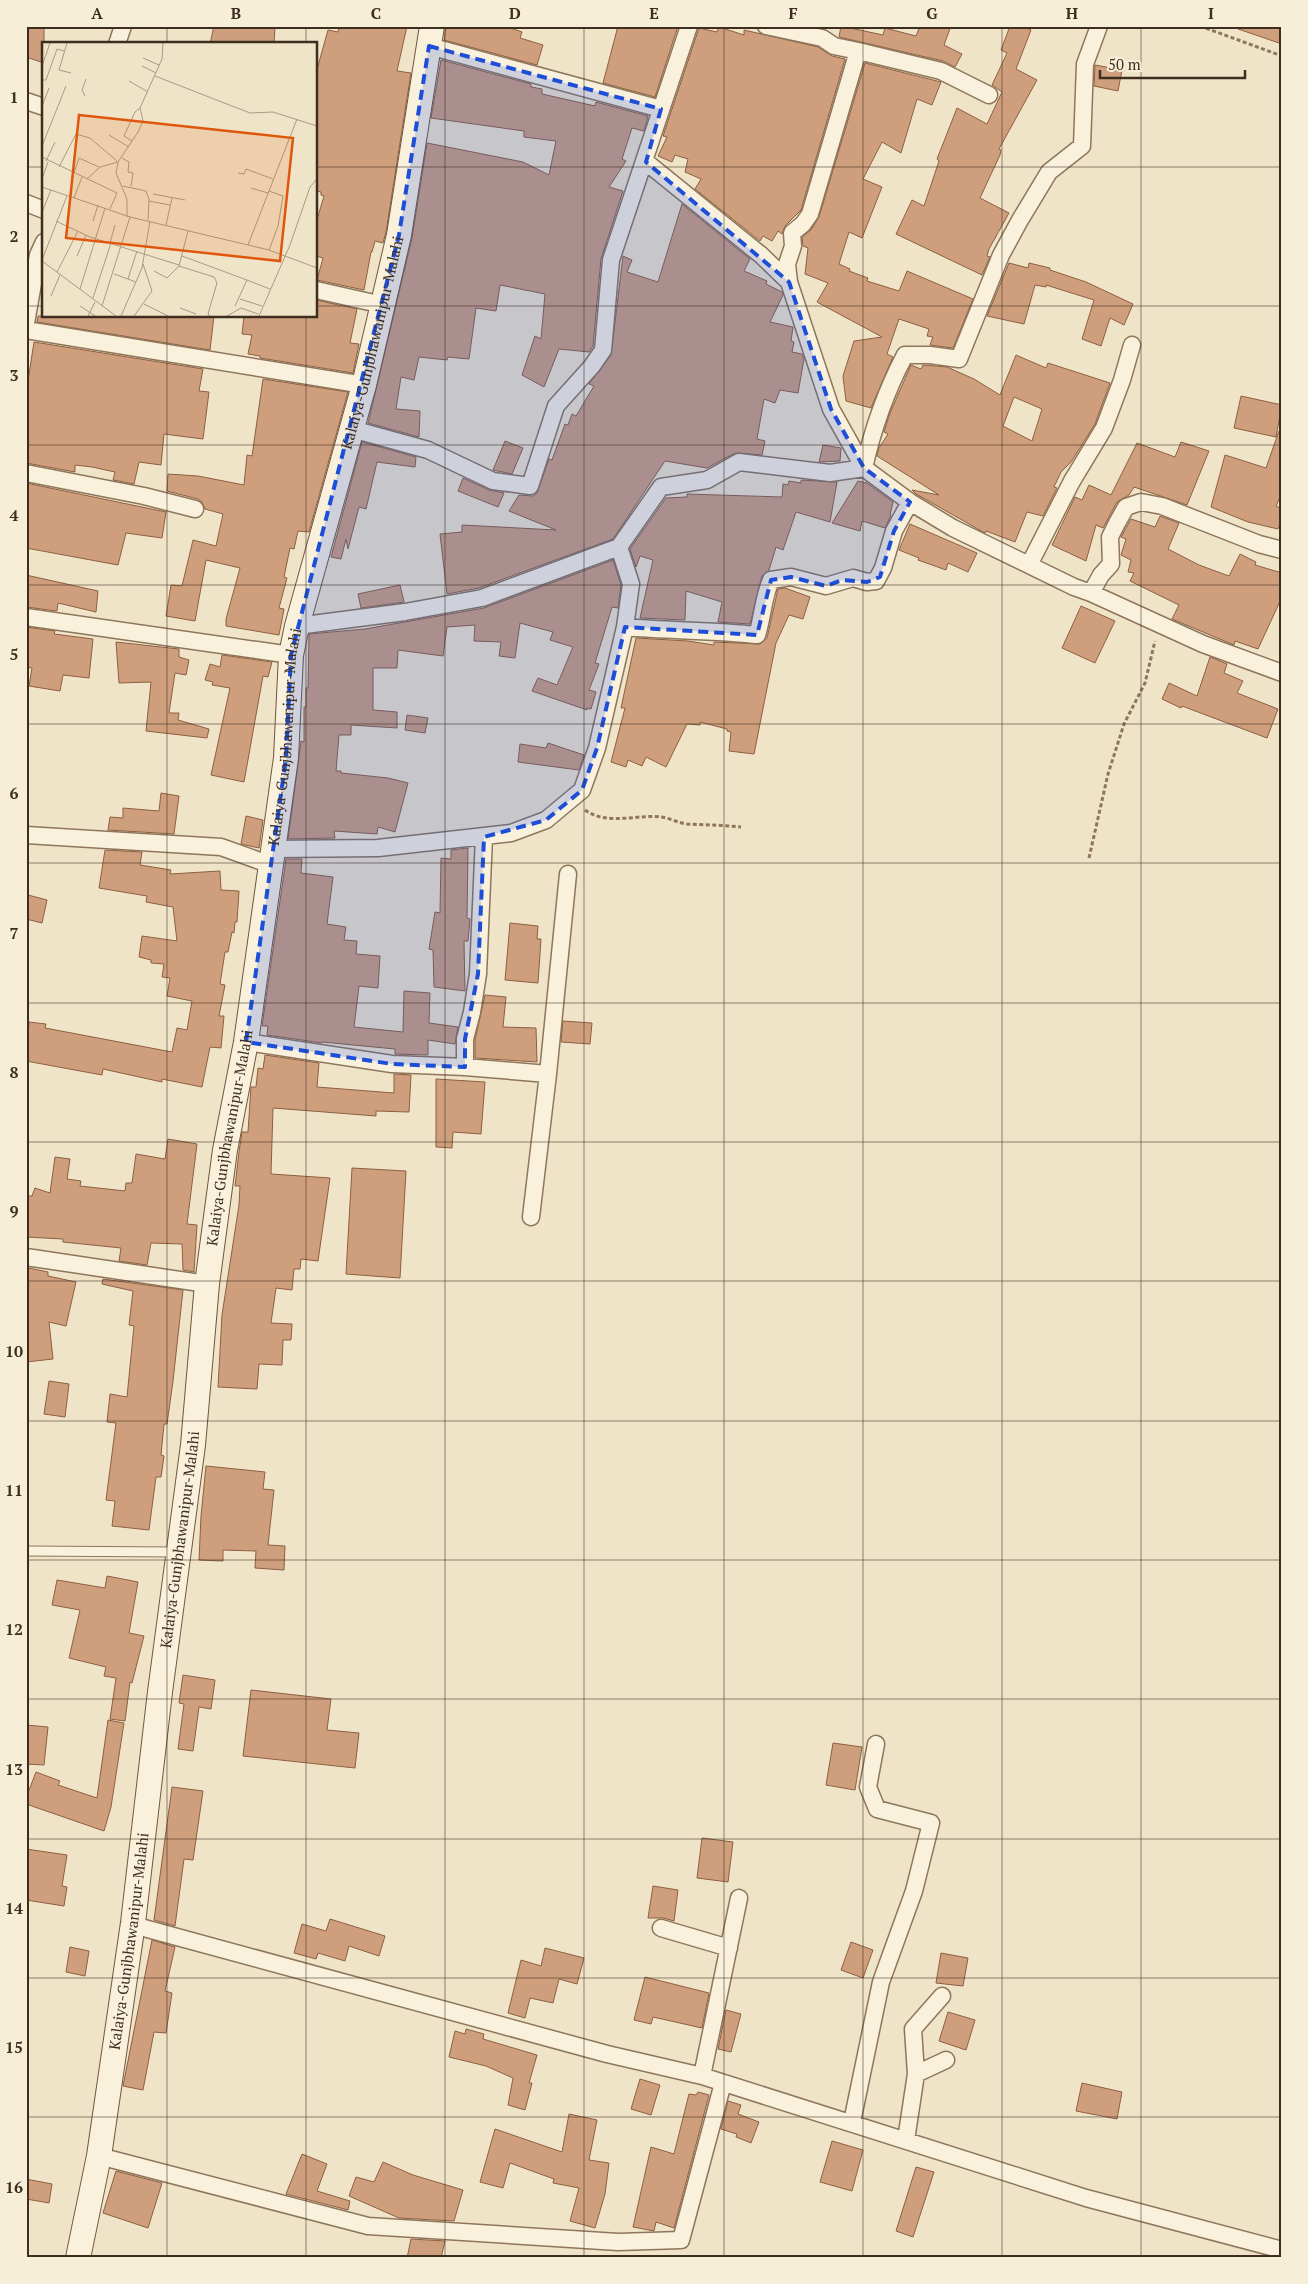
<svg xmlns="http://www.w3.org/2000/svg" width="1308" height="2284" font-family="'PT Serif',serif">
	<rect width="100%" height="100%" fill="#f0e4c8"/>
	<path fill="#cf9f7d" stroke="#8d5f41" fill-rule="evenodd" d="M26,26H44V53L41,62L26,57Z
		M214,26H275L274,44H210Z
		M339,26H407L397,71L411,73L386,232L383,243L375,241L372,252H371L364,290L317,280L323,258L316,256V223L324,196L321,195V192L316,191V73L328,30L338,32Z
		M446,26H505L522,32L520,38L543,45L537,65L444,40Z
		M618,26H678L655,97L603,83Z
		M841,26L883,35L885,28L916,36L920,26H951L944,45L962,54L955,67L943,61L839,37Z
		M1010,26L1019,28L1023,26L1031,30L1016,69L1037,80L999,149L1001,150L1000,155L980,198L1009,213L989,249L987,256L990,257L982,275L896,234L912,200L924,206L939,161L937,159L957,108L987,124L1002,92L992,85L1007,53L1001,50Z
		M1238,26H1282V44L1238,29Z
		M719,27L744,35V30L818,47L832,56L845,59L801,210L785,226L782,234L778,231L772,241L763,236L760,241L695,189L701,179L685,172L688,159L675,155L672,162L658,156L667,137L663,136L699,28L717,32Z
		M441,60L531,84V87L542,89V94L595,106L596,102L648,116L644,131L632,128L622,159L626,161L609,187L623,191L601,259L593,346L589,352L559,349L544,387L522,375L535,336L541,339L545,294L500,285L496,311L476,308L469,359L448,357L447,360L419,357L414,380L401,377L396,409L420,411L419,437L368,423L412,238L427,143L523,162L549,175L556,141L524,137V131L431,118Z
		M865,63L941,82L932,105L917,99L901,153L882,142L863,179L882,187L862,238L849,232L839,264L850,269L849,271L868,278L867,281L899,291L907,271L973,299L953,348L930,345L933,337L927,336L929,329L899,319L887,354L893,357L871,408L846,401L843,376L854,341L882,337L817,302L828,283L805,274L808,248L803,246L802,237L811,230L819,217Z
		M1095,65L1122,70L1118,91L1094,86Z
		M682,204L750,259L744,271L767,281L766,284L782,292L783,295L770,322L793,327L791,341L794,342L792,352L802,354L804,359L798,393L780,390L775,403L764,399L757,439L765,441L762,455L735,453L707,468L665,461L613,539L479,588L447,594L440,534L462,532V525L556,530L509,511L519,495L533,496L537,493L549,459L552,460L565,424L568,425L572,414L576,416L594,386L589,384L611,355L623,256L632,260L627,272L658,282Z
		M1009,263L1028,268L1029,263L1050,268V270L1086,282L1133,304L1124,325L1110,318L1101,346L1082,339L1094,300L1046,285V287L1035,285L1024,324L987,316Z
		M316,300L357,309L350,343L359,344L353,373L260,358V356L248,354L252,335L242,334L244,316H316Z
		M38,316H214L210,350L37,322Z
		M34,342L203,369L199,391L209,392L203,439L164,434L161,465L139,462L134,484L113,480L115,472L92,467L75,465V472L26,463V394Z
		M1016,355L1046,368L1048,363L1110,383L1095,424L1071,462L1061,472L1054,487L1057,488L1043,516L1027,512L1015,542L986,531L985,533L916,494L912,490L939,495L877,456L879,448L888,434L884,432L890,413L911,365L921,369L923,365L947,367L974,379L1000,395ZM1014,397L1042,409L1032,441L1003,426Z
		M263,379L348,392L309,532L298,531L294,549L290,548L284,577L287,578L279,608L284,609L279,635L226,626V619L240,568L206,560L195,621L166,616L171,585L182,586L193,540L216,546L223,514L205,509L202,502L198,499L167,491L168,474L198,476L244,485L247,455L252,456Z
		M1241,396L1282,405L1276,437L1234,428Z
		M1279,431H1282V493L1276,506L1282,509V519L1278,529L1248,522L1211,507L1225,455L1266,468Z
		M505,441L523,448L512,474L493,470Z
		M362,442L416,457L415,467L377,462L366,509L359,507L348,549L346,539L341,559L331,557Z
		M1181,442L1209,451L1187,505L1134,487L1129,495L1117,502L1103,528L1096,525L1086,561L1052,545L1075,497L1082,500L1089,485L1111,495L1137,443L1175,457Z
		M823,445L841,448L840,461L819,462Z
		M463,478L489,490L504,493L498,507L458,491Z
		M801,480L837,482L830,522L796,512L783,550L776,547L769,570L762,576L750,624L718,622L722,602L686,591L685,620L640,618L653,560L640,556L636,567L630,549L666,498L687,497V494L782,497L783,484L788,485L789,481L801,483Z
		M858,481L867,483L893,502L890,515H891L885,528L862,521L860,531L832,523Z
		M26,483L166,512L162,538L126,533L118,565L26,548Z
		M1160,516L1179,523L1168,549L1199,565L1229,576L1240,554L1256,562L1255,565L1282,573V597L1258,649L1235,641L1234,645L1172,619L1179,605L1130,581L1134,573L1128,572L1131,560L1121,555L1126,539L1121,537L1131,519L1155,527Z
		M910,524L977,553L968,572L948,563L946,570L918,560L919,558L899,550Z
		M613,560L621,585L618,608L612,607L595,663L599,664L589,690L596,692L591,709L587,708V710L532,691L538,678L557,685L573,647L550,640L553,632L520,623L515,658L499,656L501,642L474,641L475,625L447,627L443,656L398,650L397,668H373V710L397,712V728L351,725V735H339L336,771H341V773L388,778L408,783L395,832L378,827L377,834L334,831L335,838L288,839L301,741L304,742V707H306V688H308L309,634L365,629L484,608Z
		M26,575L98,591L96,612L58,603L57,611L26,607Z
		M400,585L404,602L361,608L358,594Z
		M785,588L810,597L803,619L789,615L776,643L754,754L729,751L731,732L727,731V729L700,722V725L687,724L666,767L646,757L642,766L628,760L626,767L611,762L625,708H621L636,638L688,641L714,645V642L760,644L767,638L778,589Z
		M1081,606L1115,621L1095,663L1062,648Z
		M26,627L55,631L54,634L93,639L89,678L63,675L60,691L29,686L32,668L26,667Z
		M116,642L179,649V657L189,660L186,675L175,673L169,713H179L178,720L209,729L207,738L146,731L151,682L119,683Z
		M222,655L272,662L268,677L263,676L244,782L211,775L230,688L212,685L213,682L205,680L210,664L220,667Z
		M1210,657L1227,664L1224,673L1243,681L1237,693L1278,709L1267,738L1182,706L1181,708L1162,699L1169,683L1197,696Z
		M407,715L428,718L425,733L405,730Z
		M548,743L584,755L579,770L518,762L520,744L546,748Z
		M161,793L179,796L174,834L108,830L110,817L123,818V808L159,811Z
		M246,816L263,820L259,848L241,844Z
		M468,848L467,918L470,919L468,941H464L465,991L434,987L433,950L429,949L435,912L440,913L441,858L451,859V850Z
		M105,850L142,852L140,865L171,870L170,874L220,871L221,890L239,891L237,922H235L234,933L232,932L228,952H225L220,984L225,985L219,1016H224L221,1048L210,1047L202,1087L162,1079V1082L103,1069L102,1075L26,1061L29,1022L46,1024L45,1028L172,1052L177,1028L187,1030L192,1001L167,996L170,978L162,977L164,964L151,963V960L139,957L142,936L177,941L173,907L146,902L147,896L99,888Z
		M286,859H302L301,873L333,877L327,924L346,927L344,940L357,941L356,954L380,956L378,988L359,986L354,1027L403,1032L404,991L430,993L429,1023L458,1027L455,1044L428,1040V1055L395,1054V1049L322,1042V1043L267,1035L268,1026H262Z
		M28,895L47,900L42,923L26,919Z
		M510,923L538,926L537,939H541L538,983L505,980Z
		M485,995L506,997L503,1027L536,1028L537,1062L475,1058V1040Z
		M563,1021L592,1023L590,1044L561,1042Z
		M265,1055L319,1063L317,1087L394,1093V1074L411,1075L409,1112L376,1111V1116L273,1108L271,1174L330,1178L318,1261L301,1259L300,1269H294L292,1290L276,1288L271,1323L292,1324L291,1340H283L282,1365L259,1364L257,1389L218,1387L222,1315L239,1205L240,1186H235L239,1152L242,1132H248L251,1087H256L258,1068L263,1069Z
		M436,1079L485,1082L481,1134L453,1132L452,1148L436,1147Z
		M168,1139L197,1144L187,1224L197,1225L194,1272L183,1270L182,1244L151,1243L147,1265L119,1261L121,1248L63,1242V1239L26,1237V1196H32L35,1188L50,1193L55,1157L70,1159L67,1179L81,1181L80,1186L125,1191L126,1183H132L136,1154L165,1159Z
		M352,1168L406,1171L400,1278L346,1274Z
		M29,1268L48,1272V1276L76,1282L66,1326L49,1322L53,1359L26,1362V1280Z
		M103,1279L183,1290L173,1381L167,1424H164L161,1455L164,1456L161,1477H156L149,1530L112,1526L115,1501L106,1500L116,1423L107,1422L110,1394L127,1397L134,1326L129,1325L133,1291L102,1284Z
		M49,1381L69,1384L65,1417L44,1414Z
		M206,1466L265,1472L263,1489L274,1490L268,1545L285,1546L284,1570L255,1568L256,1551L223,1550V1561L199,1560L201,1516Z
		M107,1576L138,1582L129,1633L144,1636L132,1683L130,1682L125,1721L110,1719L116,1678L104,1676L106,1667L69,1658L80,1610L52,1605L57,1580L105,1588Z
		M183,1675L215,1680L211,1709L199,1707L193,1751L178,1749L184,1704L179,1703Z
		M251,1690L331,1699L327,1730L359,1733L355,1768L243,1756Z
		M108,1720L124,1723L111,1807L104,1831L26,1804V1798L36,1772L60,1781L58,1785L97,1798Z
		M26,1725L48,1727L44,1765L26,1764Z
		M833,1743L862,1747L855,1790L826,1785Z
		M172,1787L203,1791L193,1860L184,1859L175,1926L154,1920Z
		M702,1838L733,1842L728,1882L697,1878Z
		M26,1849L67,1855L62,1886L67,1887L64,1906L26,1900Z
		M653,1886L678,1890L674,1921L663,1918H648Z
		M330,1919L385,1936L379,1956L349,1946L345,1961L318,1953L316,1959L294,1953L302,1924L326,1931Z
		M152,1940L175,1947L165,1991L172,1993L166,2033L154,2032L143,2090L123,2086Z
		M851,1942L873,1950L863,1978L841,1970Z
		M70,1947L89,1951L85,1976L66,1972Z
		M545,1948L584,1958L577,1984L559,1979L553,2003L530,1998L525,2018L508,2013L521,1960L541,1966Z
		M941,1953L968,1958L963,1986L936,1983Z
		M645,1977L709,1993L702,2028L653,2017L651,2024L634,2020Z
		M726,2010L741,2014L731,2052L718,2049Z
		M948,2012L975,2020L966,2050L939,2041Z
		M466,2029L484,2034L483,2039L537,2055L529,2083H532L525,2110L508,2105L513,2078L486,2066L449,2057L455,2031L465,2034Z
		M640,2079L660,2085L651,2115L631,2109Z
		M1082,2083L1122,2092L1117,2119L1076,2111Z
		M698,2092L709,2095L674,2228L656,2222L654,2231L633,2227L651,2147L674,2154L689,2094L696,2095Z
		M728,2101L741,2105L738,2114L759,2122L751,2143L736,2137L737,2134L721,2129Z
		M569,2114L597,2120L589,2160L609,2163L605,2194L595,2228L570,2221L579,2188L553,2183L554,2179L510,2163L503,2188L480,2182L495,2129L562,2152Z
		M832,2141L863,2150L852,2191L820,2182Z
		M302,2154L327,2164L317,2191L350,2201L348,2210L286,2194Z
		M383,2162L413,2175L463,2190L454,2221L399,2218L349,2196L356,2177L374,2182Z
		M916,2167L934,2172L913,2237L896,2231Z
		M116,2171L162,2183L148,2228L103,2213Z
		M26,2179L52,2184L49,2203L26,2199Z
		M411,2239L445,2241L441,2258H407Z"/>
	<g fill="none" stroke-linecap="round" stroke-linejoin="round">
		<g stroke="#8d765c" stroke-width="11">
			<path id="lane" d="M26,1551L178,1552"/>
		</g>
		<g stroke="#8d765c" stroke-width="19">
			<path id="street" d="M766,26L822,38L834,46L858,51L810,214L803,224L792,233L793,246L787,264L789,282
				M117,44L123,26
				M429,46L661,109
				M858,51L941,71L989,95
				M26,101L44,107
				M646,162L761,255L789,282L831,409L864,468L910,502L953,528L1074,587L1091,593L1203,644L1282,673
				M26,203L44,210
				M316,290L383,305
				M26,323L38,255L44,242
				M26,330L364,385
				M352,429L428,450L493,481L530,486L556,406L592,366L603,350L611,260L689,26
				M864,468C873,428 886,391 905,355H930L959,359L1001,255L1020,220L1049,172L1082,146L1085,64L1099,26
				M26,473L144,496L195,509
				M1029,565L1072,481L1104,428L1122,380L1132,345
				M1091,593L1101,575L1111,564L1110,537L1117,523L1126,507L1141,502L1162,506L1259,544L1282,550
				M26,617L291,655
				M297,626L405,612L482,598L619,547L661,487L707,480L739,462L830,473L864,468
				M625,627C669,631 713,630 757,635C763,616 763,598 771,580L791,577L826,586L853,578L867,582L876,581L883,568L894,531L910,502
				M26,835L221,847L271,865
				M273,849L378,848L511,833L546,820L582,790L597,748L625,627L631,584L619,547
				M246,1042L392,1064L465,1067L548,1074
				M465,1067V1039L472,1012L478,974L484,837
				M531,1217L548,1074L568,874
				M26,1257L207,1284
				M133,1925L607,2054L702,2076L1086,2198L1282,2250
				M661,1928L729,1948
				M916,2074L946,2060
				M702,2076L739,1898
				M852,2122L881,1982L914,1891L931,1823L877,1809L868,1787L876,1744
				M906,2140L916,2074L913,2029L942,1996
				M99,2156L368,2226L618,2242L681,2240L723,2083"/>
		</g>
		<g stroke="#6f573f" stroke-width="26">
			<g id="secondary">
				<path id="s1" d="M78,2258L99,2156L133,1923L160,1692L193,1445L207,1284L225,1150L246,1042L286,758L291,655L297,626L364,385L399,235L432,26"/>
			</g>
		</g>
		<path stroke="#8d765c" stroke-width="3" stroke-dasharray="4 2.5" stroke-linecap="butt" d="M1200,26L1282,56
			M585,810C607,826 637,814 661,817C670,818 678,823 687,824C705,825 723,825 741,827
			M1089,858L1108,774L1124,724L1145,683L1155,641"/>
		<use href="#lane" stroke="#faf1dc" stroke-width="9"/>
		<use href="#street" stroke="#faf1dc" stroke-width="16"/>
		<use href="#secondary" stroke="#faf1dc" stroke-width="24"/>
	</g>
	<path fill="#1d4ed8" fill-opacity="0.2" stroke="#1d4ed8" stroke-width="4" stroke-dasharray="10 6" stroke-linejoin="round" d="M429,46L661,109L646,162L789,282L831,409L864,468L910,502L894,531L880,577L867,582L842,580L826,586L791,577L771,580L757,635L625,627L597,748L582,790L546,820L484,837L478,974L465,1039V1067L392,1064L246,1042L286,758L291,655L399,235Z"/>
	<path fill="none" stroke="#3d2e20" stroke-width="1" stroke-opacity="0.55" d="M167,26V44M306,26V44M445,26V2258M584,26V2258M724,26V2258M863,26V2258M1002,26V2258M1141,26V2258M26,167H44M316,167H1282M26,306H44M316,306H1282M167,316V2258M306,316V2258M26,445H1282M26,585H1282M26,724H1282M26,863H1282M26,1003H1282M26,1142H1282M26,1281H1282M26,1421H1282M26,1560H1282M26,1699H1282M26,1839H1282M26,1978H1282M26,2117H1282"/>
	<g text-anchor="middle" stroke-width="4" stroke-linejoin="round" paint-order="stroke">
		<g font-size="15" fill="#3d2e20" stroke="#f7eed8">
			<text dy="5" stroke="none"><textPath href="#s1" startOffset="1941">Kalaiya-Gunjbhawanipur-Malahi</textPath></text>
			<text dy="5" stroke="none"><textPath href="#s1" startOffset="1536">Kalaiya-Gunjbhawanipur-Malahi</textPath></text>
			<text dy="5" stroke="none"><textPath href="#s1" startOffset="1131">Kalaiya-Gunjbhawanipur-Malahi</textPath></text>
			<text dy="5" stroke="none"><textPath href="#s1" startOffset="726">Kalaiya-Gunjbhawanipur-Malahi</textPath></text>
			<text dy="5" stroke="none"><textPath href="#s1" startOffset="321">Kalaiya-Gunjbhawanipur-Malahi</textPath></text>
		</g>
	</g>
	<g transform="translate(42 42)">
		<rect width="275" height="275" fill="#f0e4c8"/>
		<path fill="none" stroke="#a89b85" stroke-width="1" d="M25,1L17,28L29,31M101,16L117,23M0,24L8,1M100,24L114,31M113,34L208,71L231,70L275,84M0,38H4L15,7L22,9M87,39L106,50M43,54L40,48L44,37M0,64L7,46M67,93L87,105M90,99L82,94L93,70L98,66M0,104L24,44M0,115L75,151L68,167M80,116L87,120L86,130L91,131L89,144M4,119L13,100M76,120L74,131L85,157V175M17,125L34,92L48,96L75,119M32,131L37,116L57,125M196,131L202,132L204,127L231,137M0,137L6,120M45,137L58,125L76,120L96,90L101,79L98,66L120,17L121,1M81,144L104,149L107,157L106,178M0,145L88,175L227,208L275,226M209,146L226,151M227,149L241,154L236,184L227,208M111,152L143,158M32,156L40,135M107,159L128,163M0,170L9,148M14,179L48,195L137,223M51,179L56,163M124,183L130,156M146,189L137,224L172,235L175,241L166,272L168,274M68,201L73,183M206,203L255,77M35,214L44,193M140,214L205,238M0,218L25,154M0,219L74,274M112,229L125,236L137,224M15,230L36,189M72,232L94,240M86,237L95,209M38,247L63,166M9,254L18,233M51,256L69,201M198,257L220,264M102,262L126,274M38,264L53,274M60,264L88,175M193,264L205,238L228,247M138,266L154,272M46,274L53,260M79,274L100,226L108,179M92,274L110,249L101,222M185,274L199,266L216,272M217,274L248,203L268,145L275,137"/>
		<path fill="#df570d" fill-opacity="0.15" stroke="#df570d" stroke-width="2.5" d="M37,73L251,96L238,219L24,196Z"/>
		<rect width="275" height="275" fill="none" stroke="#3d2e20" stroke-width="2.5"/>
	</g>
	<rect width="1308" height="2284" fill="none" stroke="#f7eed8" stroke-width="55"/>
	<path d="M1100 70v8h145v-8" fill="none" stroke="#3d2e20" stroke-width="2.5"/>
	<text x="1108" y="70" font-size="15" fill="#3d2e20" stroke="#f7eed8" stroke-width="4" paint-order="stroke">50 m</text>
	<rect x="28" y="28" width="1252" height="2228" fill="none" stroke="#3d2e20" stroke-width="2"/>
	<g font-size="16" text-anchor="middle" font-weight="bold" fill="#3d2e20">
		<text x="97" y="19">A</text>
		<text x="236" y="19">B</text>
		<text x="376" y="19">C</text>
		<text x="515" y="19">D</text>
		<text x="654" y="19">E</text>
		<text x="793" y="19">F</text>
		<text x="932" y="19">G</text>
		<text x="1072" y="19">H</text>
		<text x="1211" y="19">I</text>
		<text x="14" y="103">1</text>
		<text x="14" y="242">2</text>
		<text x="14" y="381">3</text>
		<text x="14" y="521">4</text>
		<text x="14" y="660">5</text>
		<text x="14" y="799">6</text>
		<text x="14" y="939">7</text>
		<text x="14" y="1078">8</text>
		<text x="14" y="1217">9</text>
		<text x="14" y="1357">10</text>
		<text x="14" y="1496">11</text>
		<text x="14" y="1635">12</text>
		<text x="14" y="1775">13</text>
		<text x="14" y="1914">14</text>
		<text x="14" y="2053">15</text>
		<text x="14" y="2193">16</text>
	</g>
</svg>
